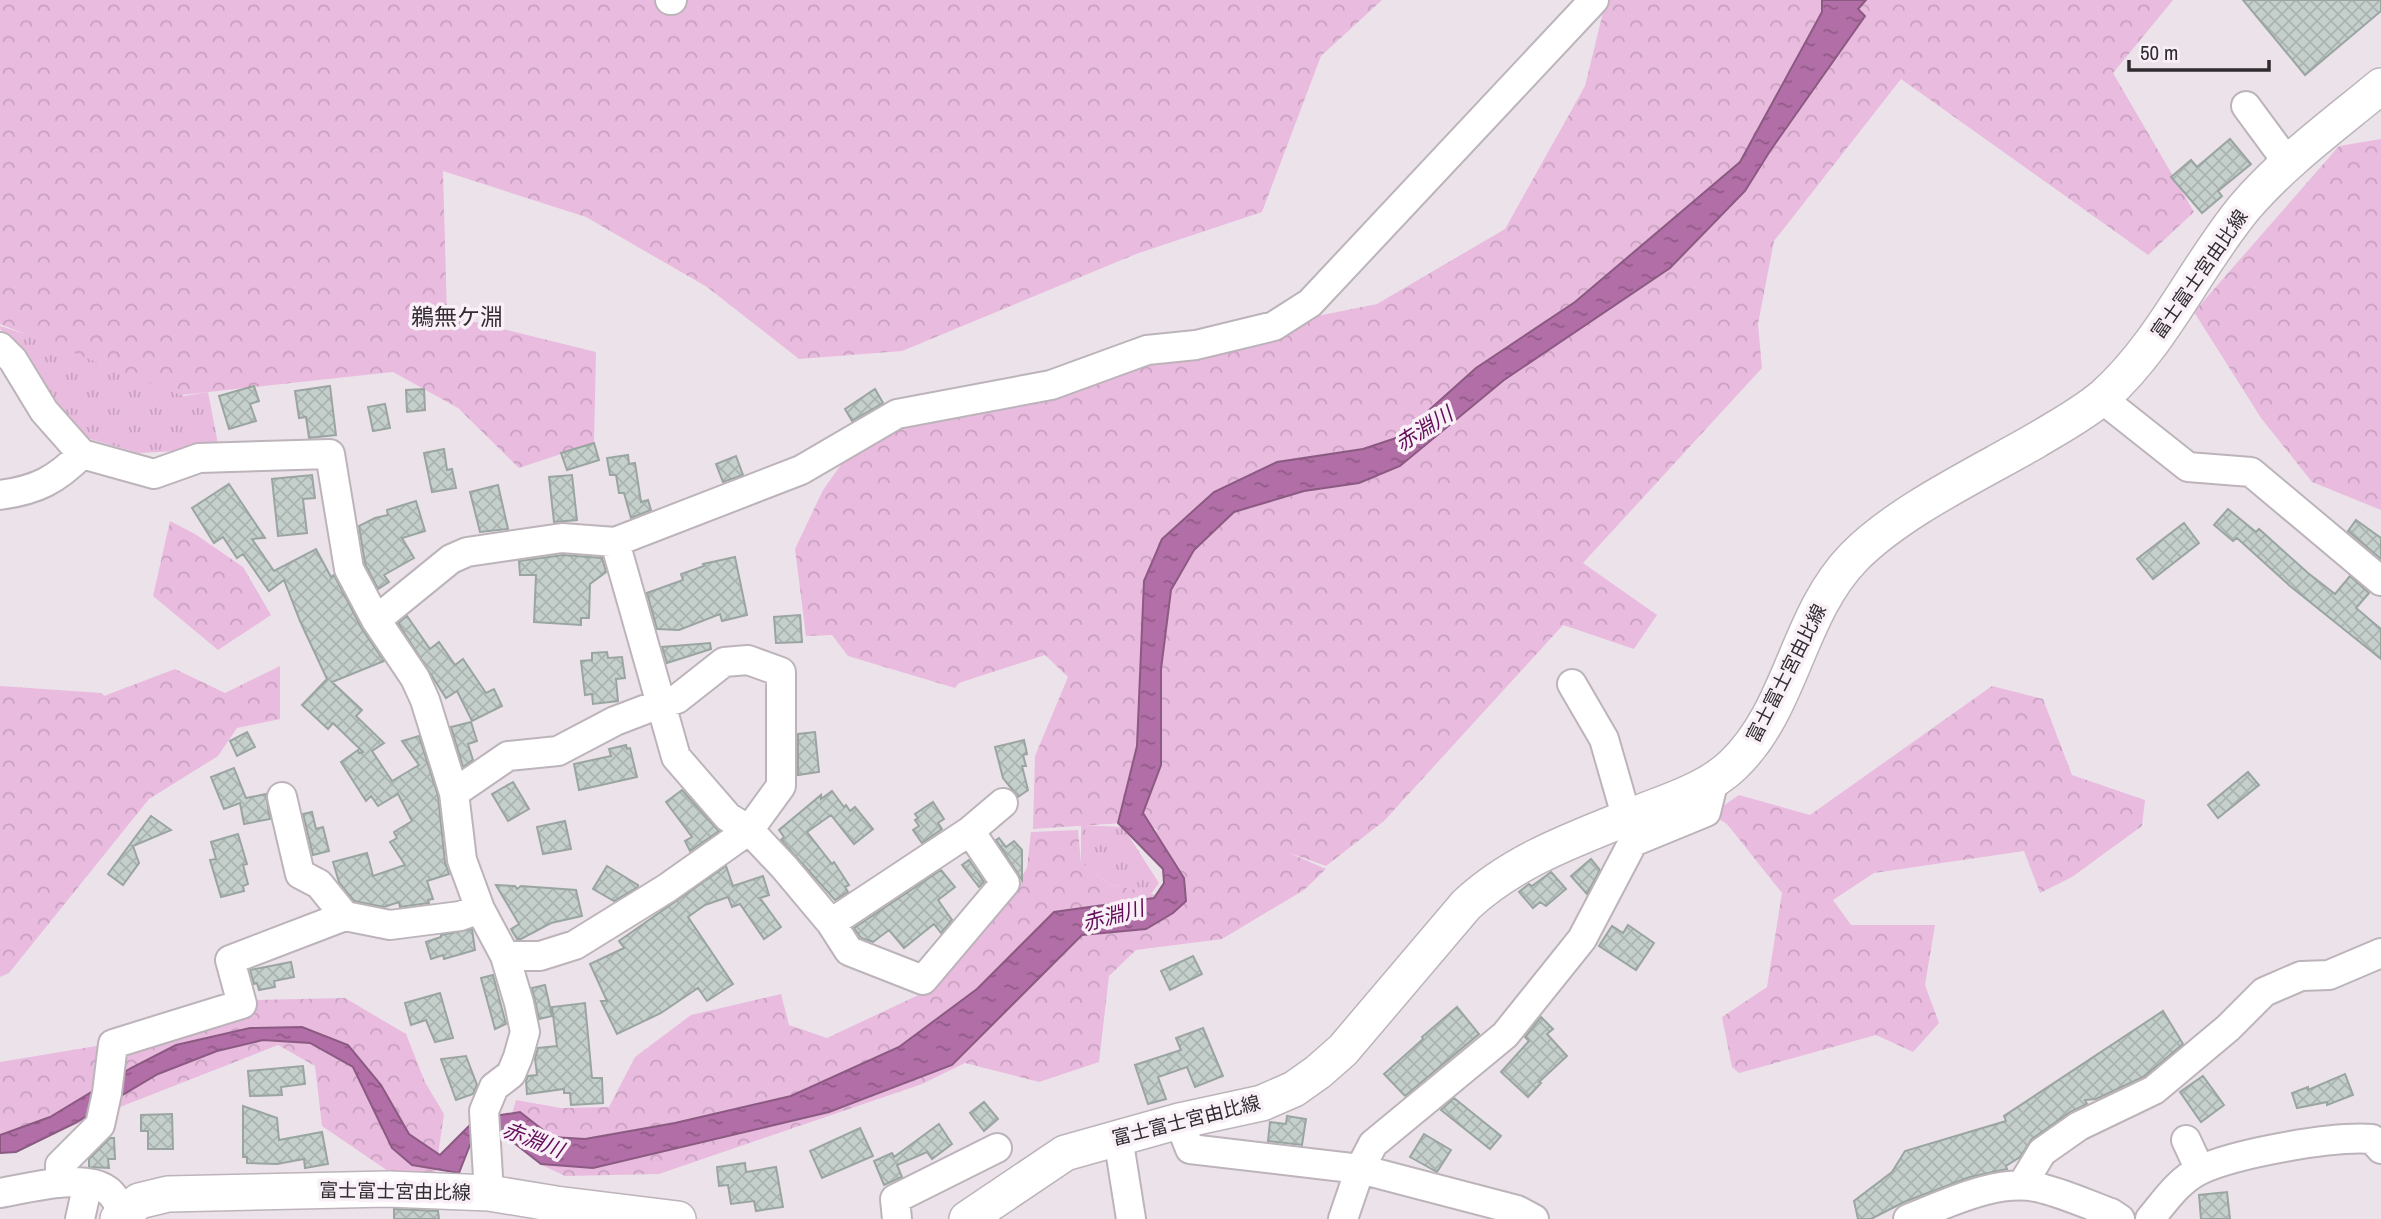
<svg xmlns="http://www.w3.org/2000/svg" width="2381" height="1219" font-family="'Archivo Narrow','Noto Sans JP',sans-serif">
	<defs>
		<pattern id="grass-tufts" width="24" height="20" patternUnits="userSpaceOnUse" patternTransform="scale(1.75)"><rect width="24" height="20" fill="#e9bbdf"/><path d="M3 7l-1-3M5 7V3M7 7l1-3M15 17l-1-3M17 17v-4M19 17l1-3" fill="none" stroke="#c8a1c0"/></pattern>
		<pattern id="forest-crowns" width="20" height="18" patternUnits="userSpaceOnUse" patternTransform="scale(1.75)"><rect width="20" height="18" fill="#e9bbdf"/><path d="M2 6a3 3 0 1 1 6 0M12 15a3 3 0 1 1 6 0" fill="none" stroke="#c8a1c0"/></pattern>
		<pattern id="water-ripples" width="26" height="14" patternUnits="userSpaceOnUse" patternTransform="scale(1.75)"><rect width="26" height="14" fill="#b26ea6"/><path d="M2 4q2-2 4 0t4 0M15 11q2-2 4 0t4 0" fill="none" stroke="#915b88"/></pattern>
		<pattern id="building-cross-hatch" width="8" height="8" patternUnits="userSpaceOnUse" patternTransform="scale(1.75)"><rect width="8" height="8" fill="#c5d0cc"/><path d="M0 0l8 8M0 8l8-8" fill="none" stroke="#aab3b0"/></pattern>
	</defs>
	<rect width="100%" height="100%" fill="#ece3ea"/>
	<path fill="url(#grass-tufts)" d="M0,326L64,346L184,396L208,392L219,449L138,453L80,436L21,349L0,329Z
		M1081,825L1123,827L1159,883L1151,894L1109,884L1081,863Z"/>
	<path fill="url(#forest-crowns)" d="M0,0H1382L1321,56L1262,212L1136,254L902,351L799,359L707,287L586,217L443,171L447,315L596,352L594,443L519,468L458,408L393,372L181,395L0,324Z
		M1609,0H2173L2113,73L2194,212L2148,255L1901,79L1774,241L1758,324L1762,368L1583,563L1657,615L1634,649L1563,625L1384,821L1326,866L1287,852L1326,869L1304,890L1222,939L1136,950L1109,976L1099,1062L1039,1082L965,1063L922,1084L659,1174L565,1176L538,1163L511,1117L516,1100L561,1108L609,1107L635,1057L691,1015L781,994L789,1025L827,1038L925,992L942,974L994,920L1027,868L1031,832L1078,830L1081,863L1109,884L1169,898L1156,829L1138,822L1033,829L1035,756L1068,677L1045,655L959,683L955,688L848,656L832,635L806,636L795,549L823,490L855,445L912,411L1147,350L1377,304L1505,229L1585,86L1605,4Z
		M2381,139V510L2312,482L2261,418L2194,312L2339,146Z
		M170,521L195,534L243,567L271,615L218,650L153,596Z
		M280,666V719L237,728L218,756L149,799L9,973L0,977V686L102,693L104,696L175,669L225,693Z
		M1992,686L2043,699L2072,775L2145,800L2142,826L2072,877L2040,893L2024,851L1874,873L1833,900L1851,925H1935L1925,985L1939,1023L1913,1052L1876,1035L1739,1073L1732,1067L1722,1017L1767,987L1782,893L1727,824L1711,814L1739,795L1810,815Z
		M345,998L406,1034L425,1082L444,1114L435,1175L391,1173L322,1126L315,1066L278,1045L0,1154V1062L229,1024L251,1000Z"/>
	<path fill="url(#water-ripples)" stroke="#8b5a82" stroke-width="2" d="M1822,0H1866L1858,9L1865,16L1770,151L1745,191L1670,268L1504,380L1400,466L1359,483L1304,491L1234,512L1194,550L1171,590L1161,669V765L1143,813L1184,878L1186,901L1173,913L1146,929L1082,935L952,1065L829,1112L593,1168L541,1164L500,1132L470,1145L459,1173L412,1165L392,1148L353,1067L310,1043L263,1040L217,1051L158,1074L75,1123L16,1152L0,1153V1135L50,1117L131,1068L176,1045L250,1028L302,1027L348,1045L381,1085L409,1134L440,1155L476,1119L520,1112L552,1137L585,1139L675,1123L791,1096L899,1047L977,989L1054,912L1154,898L1164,883L1163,869L1118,823L1137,746L1144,581L1162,539L1214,492L1277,462L1363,449L1399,437L1476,368L1575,302L1740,162L1822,12Z"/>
	<path fill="url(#building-cross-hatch)" stroke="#9aa5a1" stroke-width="2" d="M2243,0H2381V11L2305,75Z
		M2230,139L2251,164L2218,191L2222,196L2202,213L2171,177L2191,160L2197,167Z
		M254,386L259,401L250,404L256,421L229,429L219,396Z
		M330,386L336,435L309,438L306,417L299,418L295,391Z
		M424,389L425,410L407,412L406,390Z
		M875,389L883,403L852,421L845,409Z
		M385,404L390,428L373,431L368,407Z
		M594,443L599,460L567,470L561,453Z
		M444,449L447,470L452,469L456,488L432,492L424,453Z
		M628,455L629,464L635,463L641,502L648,500L651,510L631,518L624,493H619L616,475H610L607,458Z
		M736,456L743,475L723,482L716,464Z
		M312,475L315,498L303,499L307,533L278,536L272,479Z
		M572,475L577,520L554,522L549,477Z
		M229,484L265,538L252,539L274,571L316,549L331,577L334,575L362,629L384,661L332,682L362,710L356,716L384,743L372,751L392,781L419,765L402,741L419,736L438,796L445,862L449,874L427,881L433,899L428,900L429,903L400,907L399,902L384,907L354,901L339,882L333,862L367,853L373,876L405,865L390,842L397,838L394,832L412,821L398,794L378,806L371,796L366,801L341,762L358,750L359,753L363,752L333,723L328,729L302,705L327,679L300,621L284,580L269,591L243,554L237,558L223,537L214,543L192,508Z
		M498,485L508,529L480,532L470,492Z
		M416,501L425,531L402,538L414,558L384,575L389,582L378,589L365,564L359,526L375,518L388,515L387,510Z
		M2228,509L2256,532L2259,529L2308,573L2335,594L2350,576L2369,593L2356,608L2381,629V659L2290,586L2237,538L2233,541L2214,525Z
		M2356,520L2381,538V559L2348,531Z
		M2184,523L2199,543L2153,579L2137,559Z
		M563,555L602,558L606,572L590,584L589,618H581V625L534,622L536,575H520L519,561Z
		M735,557L747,615L722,621L720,614L679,630L657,629L647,593L683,580L681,574L704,566L703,564Z
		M800,615L802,642L776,643L774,617Z
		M407,616L430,649L439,642L455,665L463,659L486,693L494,689L502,706L472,721L457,691L446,698L398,623Z
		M710,643L711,649L667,663L662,647Z
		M607,652L608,658L622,657L625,678L616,679L618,701L593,704L592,694L585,695L581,661L592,660V653Z
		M471,722L477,741L468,744L473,760L463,767L451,727Z
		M247,732L255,747L237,756L230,741Z
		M815,732L819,772L798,775V734Z
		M1024,740L1027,754L1023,755L1026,766H1022L1028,790L1018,797L1003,778L995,747Z
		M626,745L627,749L630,748L637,777L579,790L574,764L611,756L609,749Z
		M234,768L246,798L266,794L270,819L244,824L240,803L224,809L211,777Z
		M2248,772L2259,785L2218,818L2208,805Z
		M513,782L529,809L508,821L492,794Z
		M682,790L719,831L690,851L685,841L692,837L666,802Z
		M832,791L844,807L846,805L850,811L855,807L873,829L854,844L831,815L807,832L832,864L834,862L849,885L845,887L848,892L835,900L781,840L784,837L779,830L821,795V799Z
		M933,802L944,819L938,823L942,829L922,843L913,830L919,826L915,820L918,818L915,814Z
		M312,812L316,829L323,827L329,851L313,855L303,814Z
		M151,816L171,830L133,846L139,863L123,885L108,874Z
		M565,821L571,849L543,854L537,827Z
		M238,834L247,864L243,865L248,884L243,886L244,891L221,897L210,860L216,859L211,842Z
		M999,838L1006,847L1014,841L1022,850V880L996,840Z
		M1591,859L1600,870L1587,894L1571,876Z
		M969,860L984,882L979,887L962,865Z
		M607,866L638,885V887L614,901L593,889Z
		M726,866L733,886L763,876L769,895L760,898L781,927L764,939L740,904L732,907L728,897L705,905L688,917L733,984L707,1001L698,988L661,1013L617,1034L601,1001H607L590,964L624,948L619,941Z
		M941,870L955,887L938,900L952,920L941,933L934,924L904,948L889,930L873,942L861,938L854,928Z
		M1551,872L1566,889L1546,906L1540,902L1533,908L1519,892L1529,884L1532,886Z
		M496,885L515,886L517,889L521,886L576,890L582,916L551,923L521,939H517L511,929L519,924Z
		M1628,925L1654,943L1636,970L1599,946L1612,926L1623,933Z
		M472,929L475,950L444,959L443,955L431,959L426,942L441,937V935Z
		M1193,956L1202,974L1170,990L1161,971Z
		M291,962L294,977L274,981L275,987L259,990L257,983L254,984L250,970Z
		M493,975L506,1024L495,1029L481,978Z
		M545,985L552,1016L539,1019L532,988Z
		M440,993L453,1038L435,1042L426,1020L411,1025L405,1003Z
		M585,1003L592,1078H602L603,1103L571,1105L570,1093H564V1089L527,1094L526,1081L528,1076L537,1075L535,1058L538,1048L557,1046L552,1007Z
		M1457,1007L1479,1034L1405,1096L1384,1074L1423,1039L1422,1037Z
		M2163,1011L2183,1044L2145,1076L2096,1099L2085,1100L2087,1104L2070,1112L2032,1139L2020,1157L2006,1166L2007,1169L1970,1177L1904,1202L1871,1219H1858L1854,1201L1892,1172L1905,1151L2006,1121L2004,1116Z
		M1541,1017L1553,1029L1547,1034L1567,1056L1539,1082L1541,1083L1528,1097L1501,1072L1529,1041L1525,1037Z
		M1203,1028L1223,1076L1195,1087L1187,1067L1158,1077L1166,1099L1148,1104L1135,1065L1181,1050L1176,1038Z
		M466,1056L477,1085L473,1094L456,1100L441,1059Z
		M303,1066L305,1084L281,1087L282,1095L250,1096L248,1071Z
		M2345,1074L2353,1095L2327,1105V1102L2297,1108L2292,1093L2308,1087V1090Z
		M2203,1076L2224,1105L2201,1122L2180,1092Z
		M1454,1098L1501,1136L1490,1149L1441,1110Z
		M984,1102L998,1119L984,1131L970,1113Z
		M243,1106L277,1118L279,1140L322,1132L328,1164L305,1168L304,1159L277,1164L247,1163V1157H243Z
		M172,1114L173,1149H148V1131H141V1115Z
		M1287,1116L1306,1119L1302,1145L1268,1141L1270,1122L1286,1124Z
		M939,1124L952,1144L932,1159L927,1152L897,1165L902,1177L884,1185L874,1161L892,1153L894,1157Z
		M860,1128L873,1156L822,1178L810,1151Z
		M1424,1134L1451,1150L1437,1172L1410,1157Z
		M110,1138H114L115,1159H108L109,1168L89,1167V1159Z
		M745,1163L746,1172L776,1167L783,1207L756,1211L754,1201L731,1204L728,1185L719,1186L717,1167Z
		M2227,1192L2230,1219H2201L2199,1195Z
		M394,1209L438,1211L439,1219H394Z"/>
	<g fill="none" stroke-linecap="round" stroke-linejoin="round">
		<g stroke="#bcb4ba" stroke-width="32">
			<path id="minor" d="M670,0H672
				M2246,106L2288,163
				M0,347L13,360L44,411L82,454
				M2101,398L2188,467L2251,472L2381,581
				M0,495C37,490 56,480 82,454L154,474L199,458L330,454L349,569L376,620L415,678L425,700L454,793L462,860L480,909L505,956L519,1003L525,1032L518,1057L511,1074L494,1087L484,1111L489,1193
				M615,542L676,757L728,817L749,830L784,867L831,923L849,951L923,980L1005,883L970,831
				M376,620L451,559L467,552L562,538L615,542L801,470L897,414L1051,385L1147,350L1196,345L1274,326L1310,303L1594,0
				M1572,684L1604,739L1627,819
				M454,793L508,756L558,751L615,721L662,703L677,699L724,662L748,660L781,672V786L749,830L667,888L575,945L540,956H505
				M282,797L300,874L319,884L345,916L390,925L460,916L480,909
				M831,923L970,831L1003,803
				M1179,1121L1190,1149L1360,1169L1517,1210L1534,1219
				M1118,1137L1131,1219
				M2186,1140L2200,1170
				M60,1183V1165L100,1125L107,1093L113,1044L242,1004L230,960L345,916
				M2022,1185L2042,1152L2079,1126L2154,1090L2228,1028L2264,992L2301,976L2329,975L2381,953
				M0,1193C28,1188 83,1173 107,1190C114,1194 119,1206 124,1212
				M80,1219L88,1183
				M897,1219L895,1199L997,1148
				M1343,1219L1360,1169L1373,1144L1505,1035L1582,939L1633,842L1706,812L1714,780
				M1908,1219C1948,1203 2001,1176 2044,1189C2067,1195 2089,1205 2111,1213L2120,1219
				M2150,1219C2165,1201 2179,1180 2200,1170C2237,1153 2332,1136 2372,1139L2381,1149"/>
		</g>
		<g stroke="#bcb4ba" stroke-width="38">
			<path id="major" d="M118,1219L139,1201L168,1194L388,1189L489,1193L556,1204L678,1219
				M967,1219L1065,1153L1179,1121L1262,1103L1294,1089L1318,1072L1343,1050L1466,905C1516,858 1581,837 1644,811C1675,799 1709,788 1733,765C1792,709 1797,615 1854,557C1899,511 1978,474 2035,441C2058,427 2083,414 2104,396C2163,343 2194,269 2244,208C2283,162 2334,125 2381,86"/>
		</g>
		<use href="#minor" stroke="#fff" stroke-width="28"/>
		<use href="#major" stroke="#fff" stroke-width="35"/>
	</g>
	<g text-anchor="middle" stroke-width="7" stroke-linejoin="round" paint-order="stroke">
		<g font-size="19" fill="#2f2b2e" stroke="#f9f0f7">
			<text transform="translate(2199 274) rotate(-55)" y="7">富士富士宮由比線</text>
			<text transform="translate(1786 673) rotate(-63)" y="7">富士富士宮由比線</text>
			<text transform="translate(1186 1120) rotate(-14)" y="7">富士富士宮由比線</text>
			<text transform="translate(395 1191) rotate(1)" y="7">富士富士宮由比線</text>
		</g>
		<g font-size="21" font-style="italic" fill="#630d5a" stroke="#f9f0f7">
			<text transform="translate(1424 429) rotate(-32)" y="7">赤淵川</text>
			<text transform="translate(1113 916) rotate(-15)" y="7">赤淵川</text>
			<text transform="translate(533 1140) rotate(21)" y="7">赤淵川</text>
		</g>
		<g font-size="23" fill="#332c32" stroke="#f9f0f7">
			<text x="457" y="325">鵜無ケ淵</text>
		</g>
	</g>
	<path d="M2129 60v10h140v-10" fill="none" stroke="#2f2b2e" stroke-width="3.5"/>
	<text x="2140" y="60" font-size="21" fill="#2f2b2e" stroke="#f9f0f7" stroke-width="5" paint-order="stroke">50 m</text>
</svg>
